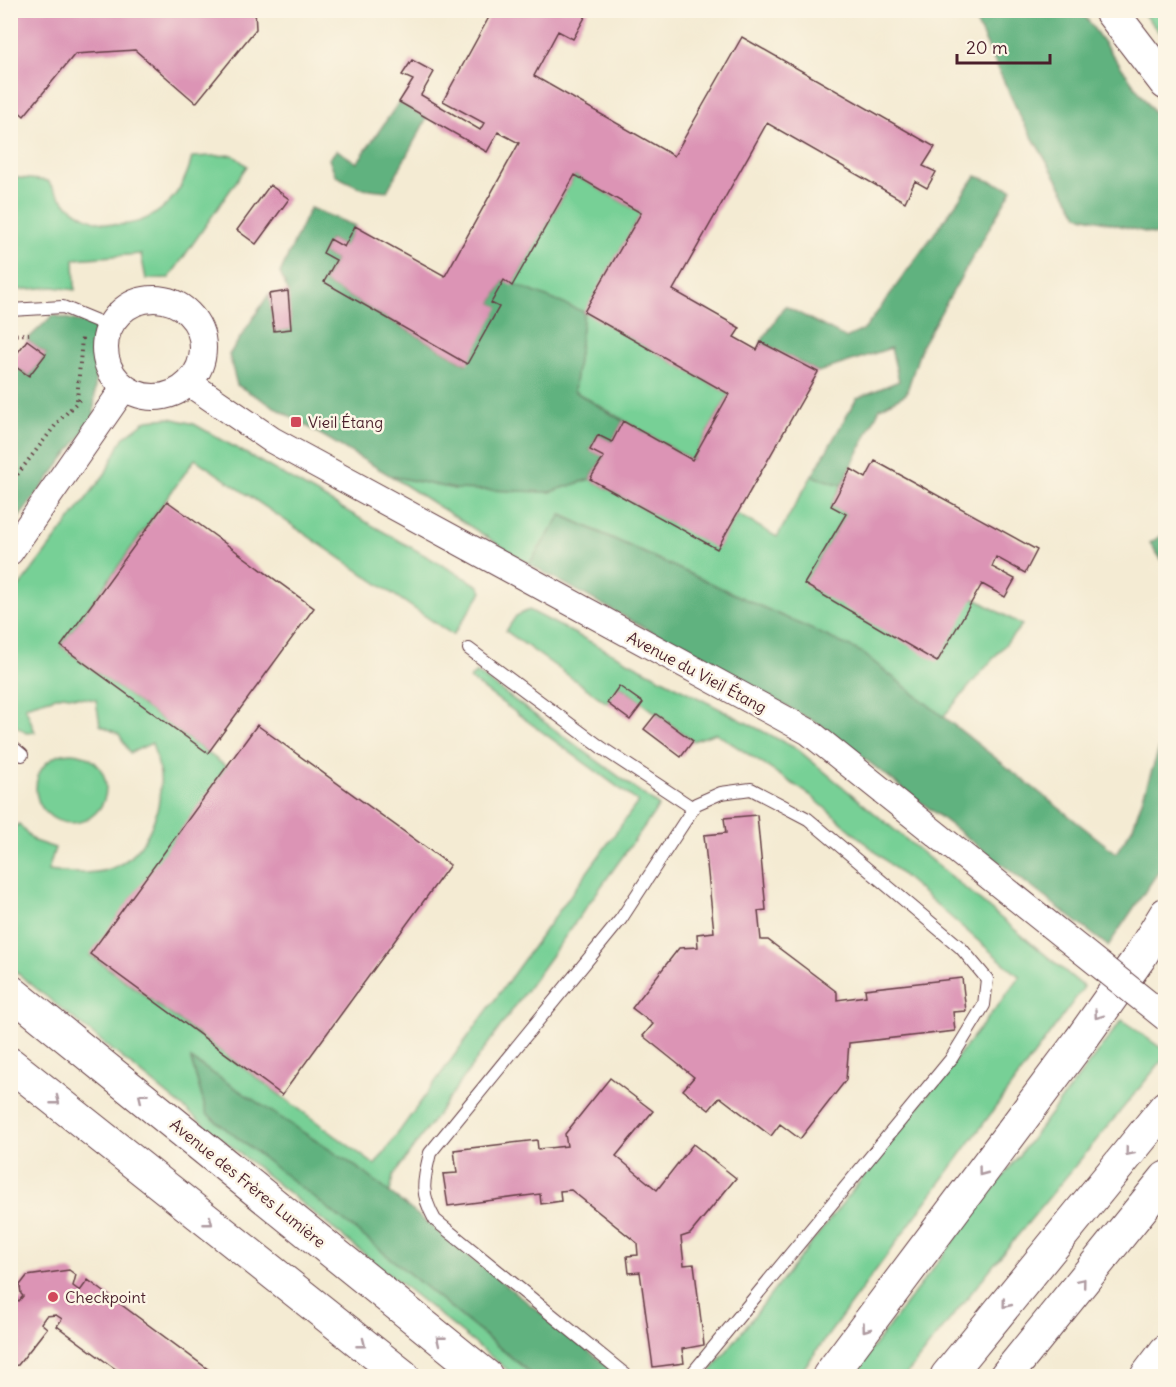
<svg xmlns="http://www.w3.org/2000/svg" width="1176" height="1387" font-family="Delius,sans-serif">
	<rect width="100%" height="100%" fill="#fcf5e5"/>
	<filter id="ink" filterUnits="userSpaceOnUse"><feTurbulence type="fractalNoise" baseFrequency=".0167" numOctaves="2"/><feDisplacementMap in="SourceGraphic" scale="12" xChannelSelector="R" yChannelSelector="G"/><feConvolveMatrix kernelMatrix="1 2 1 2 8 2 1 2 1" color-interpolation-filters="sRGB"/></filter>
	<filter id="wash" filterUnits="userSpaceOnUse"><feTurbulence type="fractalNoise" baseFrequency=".008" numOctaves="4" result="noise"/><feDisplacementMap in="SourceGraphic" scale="24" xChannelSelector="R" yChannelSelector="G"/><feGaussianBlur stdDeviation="1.35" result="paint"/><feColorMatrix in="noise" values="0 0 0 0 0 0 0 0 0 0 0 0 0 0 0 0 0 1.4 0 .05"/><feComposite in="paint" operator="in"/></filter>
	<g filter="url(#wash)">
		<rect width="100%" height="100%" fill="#f4ebd3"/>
		<path fill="#77d096" stroke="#607860" stroke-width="1.5" d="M1141,11H1165V39Z
			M233,155L247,166L169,278L146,279L141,254L74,259L75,290L53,287L19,290L11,284V177L48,181C90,249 174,235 192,157Z
			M575,175L641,213L585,312L729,394L692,460L574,391L584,312L512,286Z
			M170,418L194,424L479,586L482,592L453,635L195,459L61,646L227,767L90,955L375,1165L638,802L470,679L476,672L659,806L393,1176L390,1193L361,1170L191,1060L207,1114L362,1235L534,1376H515L11,968V830L19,824L34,841L55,848L48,871C68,873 99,876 117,866C148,850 163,808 160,775C159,764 155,754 152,743L130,753L119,734L100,725L96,700L63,695L25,706L35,732L26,733L11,722L10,599L105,474L123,438L147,420Z
			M391,476L455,489L550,492L590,479L717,548L737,514L777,537L812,476L842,485L831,506L846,514L805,583L974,598L1022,625L943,717L860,652L562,515L529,564Z
			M529,610L797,749L1084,987L798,1376H707L1020,977L810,795L716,733L693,741L620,686L607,703L506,631L516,616Z
			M36 788a35 35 0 1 1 70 0a35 35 0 1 1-70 0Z
			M1122,1020L1165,1051V1057L995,1263L905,1376H851Z"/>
		<path fill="#61b27f" stroke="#566855" stroke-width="1.5" d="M971,11H1081L1165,128V237L1078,215L1021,118Z
			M399,102L427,118L387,191L361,188L336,176L329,159L337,150L357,163Z
			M976,176L1012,189L922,345L906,394L880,408L842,485L812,476L857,398L899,381L891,348L818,372L761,342L785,306L846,338L865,329Z
			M310,208L355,226L344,247L330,239L323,253L336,260L324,282L466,364L498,307L491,303L504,280L584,312L574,391L623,421L612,442L598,435L590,450L604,457L590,479L550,492L455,489L391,476L237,385L229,355L269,294L274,331L291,329L288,291L280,273Z
			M53,315L97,326L94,419L11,528V363L29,376L46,354L27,340Z
			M561,515L861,652L1116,853L1133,827L1165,731V862L1108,946L822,726L529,564Z
			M1165,533V565L1150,543Z
			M191,1059L361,1170L620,1376H534L362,1235L207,1114Z"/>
		<g id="blocks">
			<path fill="#dc94b5" d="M10,10H255L256,29L196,103L135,50L75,54L24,116L10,104Z
				M493,10H589L573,39L558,31L534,76L674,156L742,37L935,147L923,166L936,172L927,188L915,181L905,202L767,123L673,290L740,328L734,337L757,350L761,342L818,372L717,549L590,479L604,457L590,450L598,435L612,442L623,421L692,460L729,394L584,312L641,213L575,175L512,286L504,280L491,303L499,307L467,364L324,282L336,260L323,253L330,239L344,247L355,226L445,276L519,143L498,132L487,152L399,102L413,80L402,75L412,60L434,72L421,95L480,130L484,123L443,101Z
				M270,185L289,199L256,244L237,230Z
				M288,291L291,329L274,331L269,294Z
				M27,340L46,354L29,376L10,363Z
				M875,461L1037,550L1025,573L996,557L992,567L1015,579L1005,597L982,584L937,662L804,584L846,514L831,506L851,469L866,478Z
				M167,501L314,608L208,753L61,646Z
				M619,686L643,703L630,720L607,703Z
				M656,714L693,741L681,757L644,729Z
				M257,725L450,865L282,1095L90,954Z
				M757,815L766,910L758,911L761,940H768L837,992V1000L866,996L865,989L962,978L966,1011L953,1012L955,1031L849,1043L846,1080L800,1139L780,1124L771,1136L720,1097L709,1110L683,1090L694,1077L643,1036L653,1024L632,1008L679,948L698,947L697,934L714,932L704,835L726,833L724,818Z
				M610,1078L653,1111L616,1156L657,1190L693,1144L736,1178L690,1234L681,1237L684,1265L694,1264L704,1345L682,1349L684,1363L653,1367L640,1272L629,1273L627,1256L638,1255L637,1243L571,1190L560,1191L561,1201L541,1204L540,1194L448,1206L443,1174L457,1173L454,1150L537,1140L538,1149L567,1146L565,1134Z
				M69,1270L76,1275L73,1286L80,1291L88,1280L209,1370L204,1376H125L57,1326L62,1319L56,1315L46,1316L41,1323L47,1328L18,1365L10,1366V1295L19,1301L23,1296L21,1294L20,1285L27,1276Z"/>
		</g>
	</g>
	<g filter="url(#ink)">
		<use href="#blocks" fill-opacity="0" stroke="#643e44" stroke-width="1.5"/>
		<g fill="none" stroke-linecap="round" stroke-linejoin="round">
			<g stroke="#643e44" stroke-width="14">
				<path id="lane" d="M10,310L63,307L109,326
					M469,649L602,748L693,808
					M10,745L22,755
					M627,1376L435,1220C420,1193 423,1182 430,1153L621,919L696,804L721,793L751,789L808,819L961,948L987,979L984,1005L951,1059L690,1376"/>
			</g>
			<g stroke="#643e44" stroke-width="28">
				<path id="street" d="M105 348a49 49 0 1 1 98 0a49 49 0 1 1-98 0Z
					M189,383L272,440L809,732L1081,950
					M10,552L124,388"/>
			</g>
			<g stroke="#643e44" stroke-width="35">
				<path id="secondary" d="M10,991L486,1376
					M10,1064L403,1376"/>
			</g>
			<g stroke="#643e44" stroke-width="35">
				<path id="highway" d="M1110,10L1166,83
					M829,1376L1080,1041L1139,958L1166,914
					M947,1376L1166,1107
					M1006,1376L1166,1178
					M1147,1376L1166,1351"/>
			</g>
			<path stroke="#643e44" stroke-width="4" stroke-dasharray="1.5 4.5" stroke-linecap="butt" d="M10,335L29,334
				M77,400L82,338
				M10,484L58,422L80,399"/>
			<use href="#lane" stroke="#fff" stroke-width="12"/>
			<use href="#street" stroke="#fff" stroke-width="26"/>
			<use href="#secondary" stroke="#fff" stroke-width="33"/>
			<use href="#highway" stroke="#fff" stroke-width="33"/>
			<g stroke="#643e44" stroke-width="28" stroke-linecap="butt">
				<path id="street-bridge" d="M1081,950L1166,1018"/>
			</g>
			<use href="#street-bridge" stroke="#fff" stroke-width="26"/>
		</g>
		<defs><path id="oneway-chevron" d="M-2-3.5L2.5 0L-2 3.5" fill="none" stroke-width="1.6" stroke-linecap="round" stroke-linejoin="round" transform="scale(1.5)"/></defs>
		<g stroke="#ae9aa0">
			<use href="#oneway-chevron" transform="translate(1098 1015) rotate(126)"/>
			<use href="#oneway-chevron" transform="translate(142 1097) rotate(-141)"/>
			<use href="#oneway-chevron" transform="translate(56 1101) rotate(38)"/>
			<use href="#oneway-chevron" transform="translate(1129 1152) rotate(129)"/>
			<use href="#oneway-chevron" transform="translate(982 1172) rotate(127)"/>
			<use href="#oneway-chevron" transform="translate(209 1222) rotate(38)"/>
			<use href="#oneway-chevron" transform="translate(1082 1282) rotate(-51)"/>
			<use href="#oneway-chevron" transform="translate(1006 1304) rotate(129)"/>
			<use href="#oneway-chevron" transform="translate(866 1328) rotate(127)"/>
			<use href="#oneway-chevron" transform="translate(440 1340) rotate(-141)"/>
			<use href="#oneway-chevron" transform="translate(362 1344) rotate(38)"/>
		</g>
	</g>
	<g fill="#d1495b" stroke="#fcf5e5" stroke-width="2">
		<rect x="290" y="416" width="12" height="12" rx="3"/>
		<circle cx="53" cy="1297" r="6"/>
	</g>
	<g text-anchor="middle" stroke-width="5" stroke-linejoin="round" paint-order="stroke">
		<g font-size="16" fill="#4a1f2b" stroke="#fcf5e5" text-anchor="start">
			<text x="308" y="428">Vieil Étang</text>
			<text x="65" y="1303">Checkpoint</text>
		</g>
		<g font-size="16" fill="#4a1f2b" stroke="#fcf5e5">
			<text transform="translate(697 672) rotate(28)" y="6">Avenue du Vieil Étang</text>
			<text transform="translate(248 1183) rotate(39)" y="6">Avenue des Frères Lumière</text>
		</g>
	</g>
	<rect width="1176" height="1387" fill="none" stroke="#fcf5e5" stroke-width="36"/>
	<path d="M957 54v9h93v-9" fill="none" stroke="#4a1f2b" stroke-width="3"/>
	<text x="966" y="54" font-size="18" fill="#4a1f2b" stroke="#fcf5e5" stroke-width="4.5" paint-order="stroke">20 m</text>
</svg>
